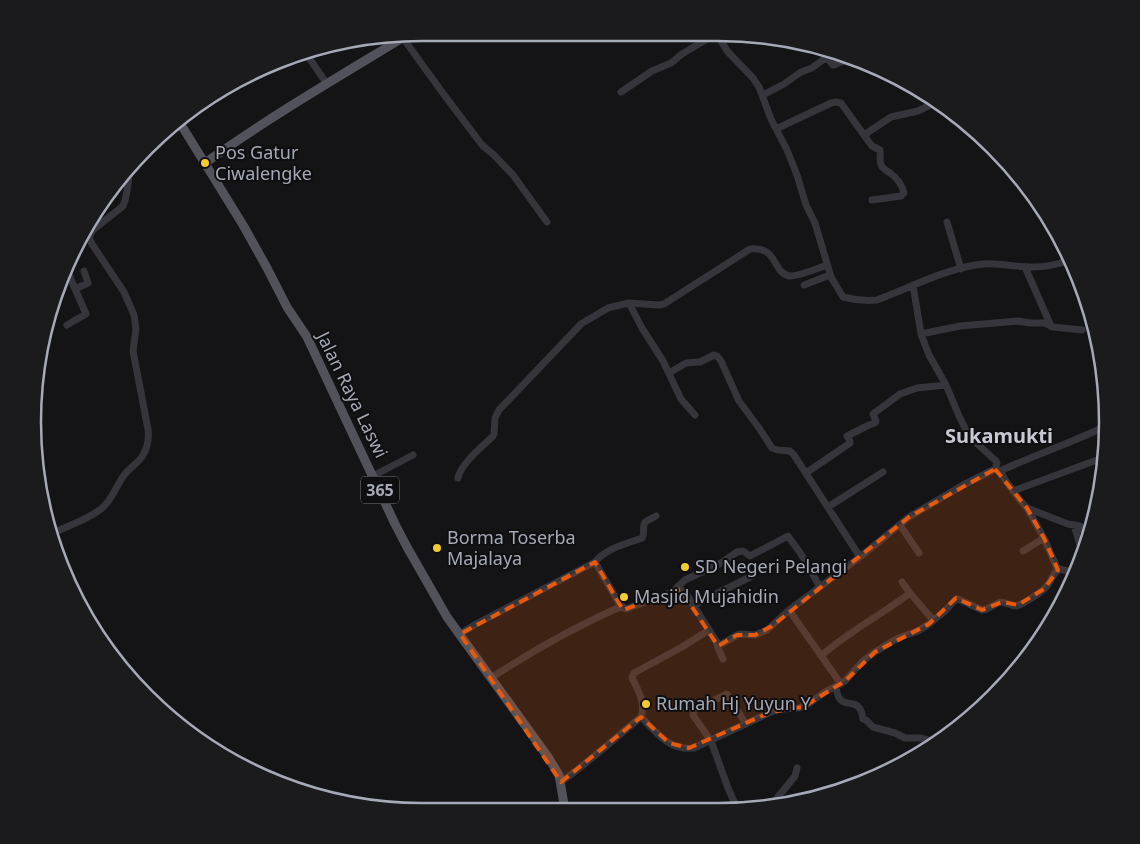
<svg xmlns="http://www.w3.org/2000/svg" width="1140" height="844" font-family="'Noto Sans',sans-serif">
	<rect width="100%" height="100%" fill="#141416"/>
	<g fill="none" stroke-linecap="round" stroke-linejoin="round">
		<path stroke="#35353b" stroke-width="7" d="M718,33L719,38L728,52L753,78L759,87L771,119L787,150L797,175L806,205L815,223L831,277L843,297C854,300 866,301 877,300C912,287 946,268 983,264C1000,262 1017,268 1033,267C1046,267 1059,264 1071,260
			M403,38L442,92L482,145L494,155L513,175L547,222
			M305,52L327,84
			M621,92L652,71L671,63L682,54L717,33
			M763,95L784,84L801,72L812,68L824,59L829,60L833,65H834L848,59
			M776,129L831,103L836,102L841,103L869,142L872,146L880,150C881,154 879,161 881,165C883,169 887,171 890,173C897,178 902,185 904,193L901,196L872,200
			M864,135L891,117L918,111L938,101
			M947,222L961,269
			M74,247L85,240L89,239
			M1025,267L1051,326
			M66,268L86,314L67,325
			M804,285L830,275
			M913,285L921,334L929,355L946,385L959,416L969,436L973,440L996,461L997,463L995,469L1000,471L1006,481L1020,500L1027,508L1068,524L1080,526L1089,539
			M75,289L88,283L84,271
			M629,303L642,328L663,361L681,399L695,415
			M921,334L960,326L1018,321L1030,323H1045L1053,327L1082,330
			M669,373L686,363L700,362L714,355L718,357L721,361L739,401L759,428L772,448L778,450L790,451L794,455L860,557
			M38,378L40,377
			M1000,471C1035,455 1071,443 1106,426
			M806,473L850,443V441L847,436L869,425L875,423L876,421L873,414L900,394L917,388L946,385
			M373,476L413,455
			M458,478C461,463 482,447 493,436L494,434L495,418L499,410L581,324L608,308L616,306L629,303L658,305L664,304L750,249C778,246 772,272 789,276C797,277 819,268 827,265
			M1013,491L1105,457
			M828,507L883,472
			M1027,508L1044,538L1058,570
			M900,525L919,553
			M1074,525L1083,555
			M53,533C69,525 87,520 101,509C113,500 116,485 125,474C130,467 139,463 143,455C148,447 149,438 148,429L133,351L136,329L134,315L124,292L92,244L89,237L93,230L123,206C129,193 127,177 132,163
			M1023,551L1044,538
			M595,562C606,548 626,544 642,538C645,534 642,527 645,522L656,516
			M902,582L910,593
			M674,590L685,580L721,563L737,552L743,551L750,556L788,536L801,554L820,587
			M694,605L752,576
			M789,610L841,684
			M460,634L476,624L595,562L620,605L626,609L680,589L685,592L718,644L720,645L737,635L741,634L755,635L767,630L789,610L860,557L909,517L963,485L995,469
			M717,644L718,648L723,659
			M821,656C848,632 881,615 910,593L933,620
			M491,678C532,651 577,626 622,606
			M836,687C837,691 837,696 840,699C846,708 860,696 863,719L866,720L873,727L895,733L905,738H920L935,742
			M641,717C646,703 638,690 632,678L634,673L682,647L709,630
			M561,782C589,762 614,739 641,717C657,733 669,751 694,748L771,712L781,709L799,708L807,705L825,692L845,681L863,661L875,652L898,638L918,631L929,624L945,611L956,599H958L982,610L987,609L1000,602C1005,602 1011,606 1016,606C1022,605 1042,592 1046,587C1052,581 1052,573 1060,569L1075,573
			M737,808L728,788L711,741L693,715L694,710L727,694L746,724
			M769,808L795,776L797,768
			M556,810L565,804"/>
		<path stroke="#51525a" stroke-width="9" d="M180,123L243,225L267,268L287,307L307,337L395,524L407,547L447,617L548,757L559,775L565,810
			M205,163C271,116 340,76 409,34"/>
	</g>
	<path fill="#e8590c" fill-opacity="0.2" stroke="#e8590c" stroke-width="4" stroke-dasharray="10 6" stroke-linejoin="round" d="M995,469L1027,508L1044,538L1058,570L1044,589L1018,605L1002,602L982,610L956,598L929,624L875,652L845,681L803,707L771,712L689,748L669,743L641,717L561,782L460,634L595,562L623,610L680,589L718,646L737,635H755L772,626L909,517Z"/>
	<g fill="#f4cb2f" stroke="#0f0f11" stroke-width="2">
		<circle cx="205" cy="163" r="5"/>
		<circle cx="437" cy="548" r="5"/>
		<circle cx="685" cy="567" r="5"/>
		<circle cx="624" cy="597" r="5"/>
		<circle cx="646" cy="704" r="5"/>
	</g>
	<g text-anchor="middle" stroke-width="4" stroke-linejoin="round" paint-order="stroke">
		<rect fill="#0f0f11" stroke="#797b84" stroke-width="1" x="361" y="476.5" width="38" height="27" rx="4"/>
		<g font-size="16" font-weight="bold" fill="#a6a9b6">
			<text x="380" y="496">365</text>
		</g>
		<g font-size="18" fill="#a6a9b6" stroke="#0f0f11" text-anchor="start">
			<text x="215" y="159">Pos Gatur<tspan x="215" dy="21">Ciwalengke</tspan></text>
			<text x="447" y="544">Borma Toserba<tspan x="447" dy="21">Majalaya</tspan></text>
			<text x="695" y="573">SD Negeri Pelangi</text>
			<text x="634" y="603">Masjid Mujahidin</text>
			<text x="656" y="710">Rumah Hj Yuyun Y</text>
		</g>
		<g font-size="18" fill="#a6a9b6" stroke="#0f0f11">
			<text transform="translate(352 395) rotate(64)" y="6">Jalan Raya Laswi</text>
		</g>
		<g font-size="20" font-weight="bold" fill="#c7c8d2" stroke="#0f0f11">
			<text x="999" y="443">Sukamukti</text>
		</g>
	</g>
	<path d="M0 0H1140V844H0ZM422 41H718A381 381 0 0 1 1099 422V422A381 381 0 0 1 718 803H422A381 381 0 0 1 41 422V422A381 381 0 0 1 422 41Z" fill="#1b1b1e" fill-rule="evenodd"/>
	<path fill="none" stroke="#a6a9b6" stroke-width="2.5" d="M422 41H718A381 381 0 0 1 1099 422V422A381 381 0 0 1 718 803H422A381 381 0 0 1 41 422V422A381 381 0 0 1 422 41Z"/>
</svg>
